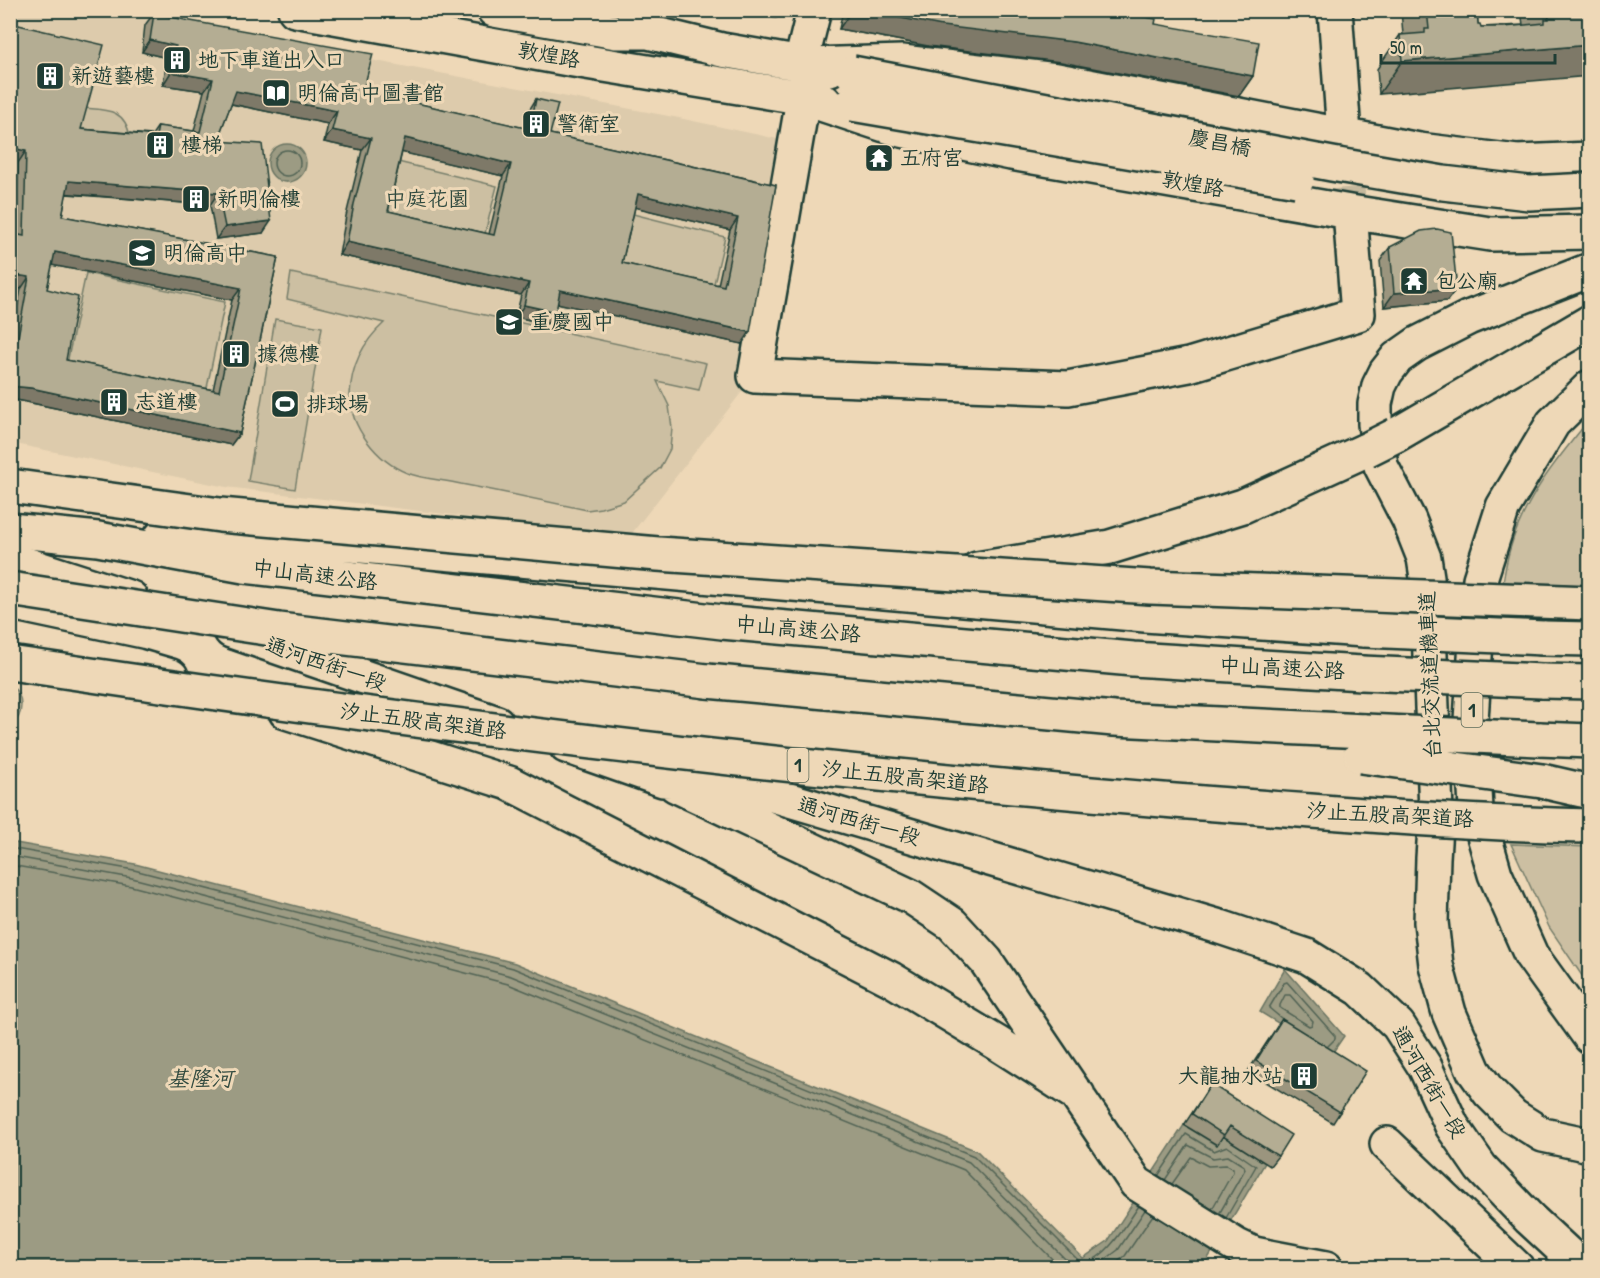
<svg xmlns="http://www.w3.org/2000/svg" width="1600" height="1278" font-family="'Patrick Hand','LXGW WenKai TC',sans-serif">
	<rect width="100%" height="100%" fill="#eed8b7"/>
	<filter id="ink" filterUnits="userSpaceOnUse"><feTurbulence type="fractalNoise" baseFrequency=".0167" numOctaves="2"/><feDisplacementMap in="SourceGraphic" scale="12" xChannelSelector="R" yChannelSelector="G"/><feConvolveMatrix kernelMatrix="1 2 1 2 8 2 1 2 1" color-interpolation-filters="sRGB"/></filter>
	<g filter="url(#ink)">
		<path fill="#ddcbac" d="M11,11H120L376,61L679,118L792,142L748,384L629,537L226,487L11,443Z"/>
		<path fill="#ccbfa2" stroke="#767e6b" stroke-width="1.5" d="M82,108C106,110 125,108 130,137L70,141Z
			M398,162L497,186L483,241L387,219Z
			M633,214L725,237L712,292L618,271Z
			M86,273L225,302L205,397L66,368Z
			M291,273L706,363L699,390L657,381L669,406L672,428L670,449L660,468L624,501L601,508L587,510C545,501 503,492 461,484C444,480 423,479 407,473C377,461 350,427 350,395C351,365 363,342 384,323L287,299Z
			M275,319L322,327L295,489L248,481Z
			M1589,420V594L1502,589C1504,576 1506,562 1510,549C1524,499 1557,459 1589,420Z
			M10,686C25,694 24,716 11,726Z
			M1511,844L1589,847V986L1549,927Z"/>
		<path fill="#9c9b83" stroke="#6a7563" stroke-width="1.5" d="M268 163a19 19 0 1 1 38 0a19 19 0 1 1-38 0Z
			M10,842L135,864L515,963L977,1151L1083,1258L1108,1241L1184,1125L1216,1145L1223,1136L1265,1163L1203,1267H11Z
			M1285,969L1344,1036L1331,1055L1260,1012Z"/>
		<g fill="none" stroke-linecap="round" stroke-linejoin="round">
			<path stroke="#516354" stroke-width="1.5" d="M274 163a13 13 0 1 1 26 0a13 13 0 1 1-26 0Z
				M10,848L134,870L513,968L974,1156L1081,1263C1105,1263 1127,1223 1139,1206
				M10,856L132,878L511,976L969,1162L1074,1268
				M10,865L131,886L508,984L964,1170L1061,1268
				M1285,995H1290L1313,1021L1312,1025L1309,1026L1280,1008V1005Z
				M1281,1018L1269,1008L1284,983L1287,982L1335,1036V1039L1328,1046
				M1158,1176L1186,1134L1214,1151L1227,1146L1256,1166L1226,1218
				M1165,1180L1188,1145L1213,1158L1228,1156L1244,1166L1245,1169L1219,1214
				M1172,1184L1191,1157L1208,1166L1226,1165L1233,1169V1172L1212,1209
				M1094,1268L1118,1250L1145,1210
				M1110,1268L1125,1256L1153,1215"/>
			<path stroke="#c5b99d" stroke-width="33" stroke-dasharray="33 16" stroke-linecap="butt" d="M1344,139L1350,212"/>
			<g stroke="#1f3d34" stroke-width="38">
				<path id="minor" d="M295,10L574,60L824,101
					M494,10L616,32H648L722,50L830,69
					M1335,10L1344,134
					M801,63L814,10
					M809,65L755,376L1068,388L1189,365L1358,314L1350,212
					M809,65L902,62L1057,80L1419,150L1517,162L1590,159
					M803,98L897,129L1011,153L1350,212L1490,234L1590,232
					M1590,270L1468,318L1417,344L1397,358L1386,372L1379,386L1375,404V424L1381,466L1409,520L1424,558L1427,577L1436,812L1433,858L1431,922L1436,965L1449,1013L1474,1071L1489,1092L1513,1116L1543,1135L1590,1145
					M10,559L131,598
					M231,631L497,723
					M10,639L137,666L171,676
					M286,712L509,783L891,979L997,1043L1078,1095
					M566,746L663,780L729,782L1220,927L1307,956L1360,989L1398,1025L1425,1067L1452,1126L1481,1168L1530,1219L1583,1268
					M675,785L910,896L952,924L986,961L1136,1183L1237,1246L1254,1254L1326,1268
					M1387,1144L1517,1268"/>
			</g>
			<g stroke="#1f3d34" stroke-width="38">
				<path id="highway" d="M1590,387L1553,423L1503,507L1480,579L1471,720L1476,808L1495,874L1531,955L1590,1037
					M1396,435L1590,322
					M10,530L98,539L244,566L722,622L1133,659L1362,673
					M161,537L236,535L1145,615L1364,630
					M977,569L1110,547L1243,506L1366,450
					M1543,638L1590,639
					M707,681L1114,719L1365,731
					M1542,681L1590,682
					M1539,739L1590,741
					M1542,781L1590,792"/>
			</g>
			<use href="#minor" stroke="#eed8b7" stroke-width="33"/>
			<use href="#highway" stroke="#eed8b7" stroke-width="33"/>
			<g stroke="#1f3d34" stroke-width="38" stroke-linecap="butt">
				<path id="minor-bridge" d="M852,73L1332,164L1443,183L1529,193L1590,190
					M852,104L1297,180"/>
			</g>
			<g stroke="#1f3d34" stroke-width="38" stroke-linecap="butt">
				<path id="highway-bridge" d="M1366,450L1396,435
					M10,486L220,515L658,554L1150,587L1590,603
					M10,589L279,630L707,681
					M1364,630L1543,638
					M10,663C397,721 785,770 1175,801C1313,811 1451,823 1590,826
					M1362,673L1542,681
					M1365,731L1539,739
					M1361,756L1542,781"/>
			</g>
			<use href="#minor-bridge" stroke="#eed8b7" stroke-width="33"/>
			<use href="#highway-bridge" stroke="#eed8b7" stroke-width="33"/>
		</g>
		<path fill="#9b957e" stroke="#1f3d34" stroke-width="1.5" fill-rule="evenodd" d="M843,10H1105L1155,24L1253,76L1239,96L1061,62L928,46L839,29Z
			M1401,10H1477L1478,24L1481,27L1523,25L1521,10H1590L1379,94L1377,69L1400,35H1403Z
			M154,13L363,91L524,128L528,112L536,99L550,134L776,185L742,344L558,303L547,324L516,317L521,295L339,255L346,216L362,150L324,142L328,124L231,104L217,141L263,233L216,239L210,205L66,194L62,216L278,257L240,433L231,445L22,401L10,399V343L21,289L16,234L18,163L10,161V23L81,129L152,135L158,126L194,131L204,91L163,85L167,58L142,52L145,25ZM402,152L503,176L489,234L388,211ZM635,207L730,230L718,285L622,263ZM52,265L232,300L213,390L66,360L47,289Z
			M1390,247L1447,301L1384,307L1380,261Z
			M1282,1019L1340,1112L1333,1123L1248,1071Z
			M1211,1084L1278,1156L1270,1166L1223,1136L1217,1145L1184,1125Z"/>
		<path fill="#7e7967" stroke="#1f3d34" stroke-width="1.5" d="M732,10H781L776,18Z
			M852,10H860L1074,42L1253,76L1239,96L1061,62L928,46L839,29Z
			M150,40L176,46L167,58L142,52Z
			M1590,45V76L1379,94L1402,61Z
			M171,72L213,79L204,91L163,85Z
			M236,91L337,111L328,124L227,103Z
			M10,112L18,113L10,124Z
			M332,130L371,138L362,150L324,142Z
			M405,138L511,164L503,176L396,151Z
			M13,148L26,151L18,163L10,161V152Z
			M69,181L218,193L210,205L60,193Z
			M638,194L738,218L730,230L630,206Z
			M271,221L263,233L216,239L225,227Z
			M347,242L529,283L521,295L339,255Z
			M55,252L241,288L232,300L46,264Z
			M10,274L29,277L21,289L10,287Z
			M1457,288L1447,301L1384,307L1394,293Z
			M560,290L750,332L742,344L552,302Z
			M524,305L556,312L547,324L516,317Z
			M10,386L31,388L240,433L231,445L22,401L10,399Z"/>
		<path fill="#b4ad93" stroke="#1f3d34" stroke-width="1.5" fill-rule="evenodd" d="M860,10H1105L1156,19L1155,24L1259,42L1253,76L1074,42L942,26Z
			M1427,10H1477L1478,24H1480L1481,27H1504L1545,23V19H1549L1548,10H1590V45L1402,61L1400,35L1425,33V29H1429Z
			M154,13L185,20L373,54L363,91L530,129L536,99L558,104L550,134L776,185L750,332L560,290L556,312L524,305L529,283L347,242L354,204L371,138L332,130L337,111L236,91L217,141L262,144L271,221L225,227L218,193L69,181L62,216L278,257L240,433L31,388L10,386V347L16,348L29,277L10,274V233L24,236L26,151L13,148L18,113L10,112V23L104,45L81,129L156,136L158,126L200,132L213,79L171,72L176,46L150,40ZM405,138L511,164L494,235L388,211ZM638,194L738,218L724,286L622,263ZM55,252L241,288L219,391L66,360L78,297L47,289Z
			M1437,229L1451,232L1457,288L1394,293L1390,247L1421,231Z
			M1282,1019L1366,1071L1340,1112L1256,1061Z
			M1211,1084L1291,1135L1278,1156L1230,1126L1224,1135L1192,1114Z"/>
	</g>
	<defs>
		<g id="building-square" transform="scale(1.5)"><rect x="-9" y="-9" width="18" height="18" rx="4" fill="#1f3d34" stroke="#eed8b7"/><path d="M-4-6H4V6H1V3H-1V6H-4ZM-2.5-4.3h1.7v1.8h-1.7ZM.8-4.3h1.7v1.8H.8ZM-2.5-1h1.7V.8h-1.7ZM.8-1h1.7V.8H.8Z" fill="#fff"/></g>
		<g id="library-square" transform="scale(1.5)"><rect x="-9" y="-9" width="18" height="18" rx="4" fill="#1f3d34" stroke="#eed8b7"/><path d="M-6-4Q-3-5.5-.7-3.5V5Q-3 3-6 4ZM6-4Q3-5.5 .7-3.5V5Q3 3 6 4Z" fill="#fff"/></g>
		<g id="temple-square" transform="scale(1.5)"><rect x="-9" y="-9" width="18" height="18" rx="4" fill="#1f3d34" stroke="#eed8b7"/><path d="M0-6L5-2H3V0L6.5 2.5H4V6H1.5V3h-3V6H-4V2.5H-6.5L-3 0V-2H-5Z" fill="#fff"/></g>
		<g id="school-square" transform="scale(1.5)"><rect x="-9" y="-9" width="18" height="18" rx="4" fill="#1f3d34" stroke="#eed8b7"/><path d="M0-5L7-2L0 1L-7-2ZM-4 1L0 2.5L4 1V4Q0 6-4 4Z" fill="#fff"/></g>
		<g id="stadium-square" transform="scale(1.5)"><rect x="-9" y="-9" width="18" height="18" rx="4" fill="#1f3d34" stroke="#eed8b7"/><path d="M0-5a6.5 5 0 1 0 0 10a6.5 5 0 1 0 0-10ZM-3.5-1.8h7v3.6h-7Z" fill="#fff"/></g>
	</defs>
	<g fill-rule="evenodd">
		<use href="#building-square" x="177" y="60"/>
		<use href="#building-square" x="50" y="76"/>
		<use href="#library-square" x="276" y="93"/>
		<use href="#building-square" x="536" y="124"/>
		<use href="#building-square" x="160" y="145"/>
		<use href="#temple-square" x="879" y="158"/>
		<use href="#building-square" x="196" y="199"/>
		<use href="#school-square" x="142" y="253"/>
		<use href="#temple-square" x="1414" y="281"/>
		<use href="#school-square" x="509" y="322"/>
		<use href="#building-square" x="236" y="354"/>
		<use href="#building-square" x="114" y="402"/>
		<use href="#stadium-square" x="285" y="404"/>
		<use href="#building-square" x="1304" y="1076"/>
	</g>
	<g text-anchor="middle" stroke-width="6" stroke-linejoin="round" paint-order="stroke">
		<g fill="#eed8b7" stroke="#5d6c5b" stroke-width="1.5">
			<rect x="1461.5" y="693" width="21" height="34" rx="4.5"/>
			<rect x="787.5" y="748" width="21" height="34" rx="4.5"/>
		</g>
		<g font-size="20" font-weight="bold" fill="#1f3d34">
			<text x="1472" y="717">1</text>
			<text x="798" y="772">1</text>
		</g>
		<g font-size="21" fill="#1f3d34" stroke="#eed8b7">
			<text transform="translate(549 55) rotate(10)" y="7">敦煌路</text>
			<text transform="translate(1220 143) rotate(11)" y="7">慶昌橋</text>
			<text transform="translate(1193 184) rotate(10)" y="7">敦煌路</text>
			<text transform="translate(315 575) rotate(7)" y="7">中山高速公路</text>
			<text transform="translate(798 629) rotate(5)" y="7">中山高速公路</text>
			<text transform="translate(326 664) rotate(19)" y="7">通河西街一段</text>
			<text transform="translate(1282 668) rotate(3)" y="7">中山高速公路</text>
			<text transform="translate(1430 675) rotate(-92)" y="7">台北交流道機車道</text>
			<text transform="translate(423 721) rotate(7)" y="7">汐止五股高架道路</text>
			<text transform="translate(905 777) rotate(6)" y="7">汐止五股高架道路</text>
			<text transform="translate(1390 815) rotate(3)" y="7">汐止五股高架道路</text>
			<text transform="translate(859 821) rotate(16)" y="7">通河西街一段</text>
			<text transform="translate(1429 1082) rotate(60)" y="7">通河西街一段</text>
		</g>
		<g font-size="21" fill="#1f3d34" stroke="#eed8b7" text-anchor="start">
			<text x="198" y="67">地下車道出入口</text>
			<text x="71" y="83">新遊藝樓</text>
			<text x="297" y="100">明倫高中圖書館</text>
			<text x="557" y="131">警衛室</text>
			<text x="181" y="152">樓梯</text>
			<text x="900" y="165">五府宮</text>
			<text x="217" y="206">新明倫樓</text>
			<text x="163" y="260">明倫高中</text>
			<text x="1435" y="288">包公廟</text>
			<text x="530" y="329">重慶國中</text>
			<text x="257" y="361">據德樓</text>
			<text x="135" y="409">志道樓</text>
			<text x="306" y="411">排球場</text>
			<text x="1283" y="1083" text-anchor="end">大龍抽水站</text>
		</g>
		<g font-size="21" fill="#304a3f" stroke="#eed8b7">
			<text x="427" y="206">中庭花園</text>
		</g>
		<g font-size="22" font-style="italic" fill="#324b40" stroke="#eed8b7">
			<text x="200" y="1086">基隆河</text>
		</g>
	</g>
	<rect width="1600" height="1278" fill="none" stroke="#eed8b7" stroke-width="36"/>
	<rect x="18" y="18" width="1564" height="1242" fill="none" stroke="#1f3d34" stroke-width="2" filter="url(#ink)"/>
	<path d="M1381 54v9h174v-9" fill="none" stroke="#1f3d34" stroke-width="3"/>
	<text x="1390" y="54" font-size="18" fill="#1f3d34" stroke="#eed8b7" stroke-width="4.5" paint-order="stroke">50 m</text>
</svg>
